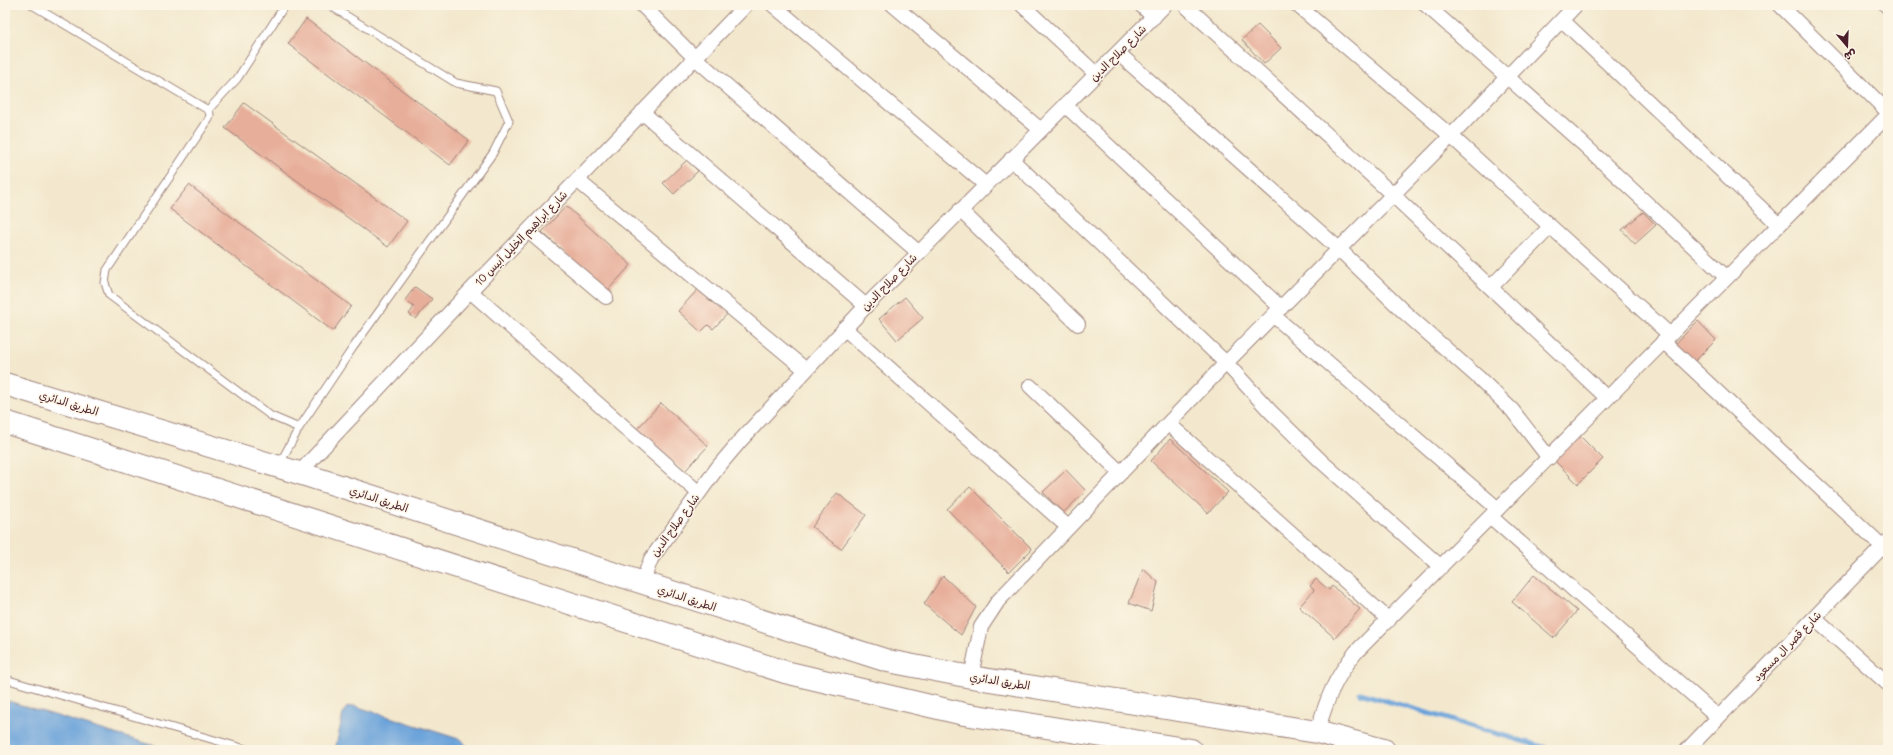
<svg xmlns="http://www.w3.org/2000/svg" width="1893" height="755" font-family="Delius,'Playpen Sans Arabic',sans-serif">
	<rect width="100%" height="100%" fill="#fcf5e5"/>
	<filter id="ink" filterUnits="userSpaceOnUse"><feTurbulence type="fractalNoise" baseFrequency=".025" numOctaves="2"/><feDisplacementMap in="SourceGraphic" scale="8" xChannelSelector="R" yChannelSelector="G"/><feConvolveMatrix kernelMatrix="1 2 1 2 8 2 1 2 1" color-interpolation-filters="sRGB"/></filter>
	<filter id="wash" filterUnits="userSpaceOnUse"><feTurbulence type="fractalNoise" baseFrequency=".012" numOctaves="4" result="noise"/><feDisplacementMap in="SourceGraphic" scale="16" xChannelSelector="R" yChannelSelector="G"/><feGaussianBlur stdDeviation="0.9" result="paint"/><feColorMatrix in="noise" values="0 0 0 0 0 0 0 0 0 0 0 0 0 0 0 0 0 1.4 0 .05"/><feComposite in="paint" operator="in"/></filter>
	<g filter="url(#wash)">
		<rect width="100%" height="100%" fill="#f3e8cd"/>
		<path fill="#6ba3da" stroke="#5a6182" d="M5,700L168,750H5Z
			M355,706L462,740L469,750H335L343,714L347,707Z"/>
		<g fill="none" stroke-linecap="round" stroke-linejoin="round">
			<path stroke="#6ba3da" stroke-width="5" d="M1360,693L1553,750"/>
		</g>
		<g id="blocks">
			<path fill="#e7ae9a" d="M306,19L469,140L450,165L288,44Z
				M1258,25L1281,48L1264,64L1242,40Z
				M244,103L407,221L388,247L225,128Z
				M687,160L698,171L674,194L663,183Z
				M189,185L351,306L333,331L170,209Z
				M566,206L631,265L607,291L542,232Z
				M1643,212L1656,225L1635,244L1622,230Z
				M701,286L729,312L713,329L708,325L701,332L678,311Z
				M415,287L432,299L416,319L409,314L414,307L405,300Z
				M905,297L923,318L897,340L879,319Z
				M1698,321L1716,340L1694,362L1675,344Z
				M661,403L708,446L684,472L637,429Z
				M1579,435L1603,459L1578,484L1554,460Z
				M1170,439L1228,492L1208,513L1151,461Z
				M1066,470L1086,491L1063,513L1043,492Z
				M970,487L1032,549L1009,572L947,509Z
				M837,493L866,515L841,549L812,527Z
				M1143,569L1158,582L1151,611L1129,603Z
				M1534,575L1577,611L1554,638L1512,602Z
				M943,576L976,607L961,635L924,604Z
				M1316,579L1329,590L1332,586L1360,609L1335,638L1299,607L1314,590L1310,586Z"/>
		</g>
	</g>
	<g filter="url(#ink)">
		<use href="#blocks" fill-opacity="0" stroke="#9e847c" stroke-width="1"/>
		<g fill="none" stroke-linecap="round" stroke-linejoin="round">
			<g stroke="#9e847c" stroke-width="9">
				<path id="lane" d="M32,5L208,110L210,114L209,119L107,270L105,283L109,295L271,416L299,428
					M208,110L237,79L285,5
					M279,465L299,428L352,349L493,153L509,121L496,91L456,83L329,5
					M5,679L249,750"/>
			</g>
			<g stroke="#9e847c" stroke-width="16">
				<path id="street" d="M642,5L695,58L918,252
					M773,5L986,185
					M893,5L1041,130
					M1022,5L1096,74
					M1141,5L1154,17
					M1185,5L1393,195L1607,398
					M1297,5L1451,136L1670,335
					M1426,5L1582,143L1726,277
					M1780,5L1888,112
					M1886,5L1888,7
					M1562,20L1779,225
					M1118,53L1339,249L1403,311L1480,379L1512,410L1549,458
					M1065,105L1281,308
					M642,112L866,306
					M1011,159L1226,363L1270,411L1322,462L1441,567
					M577,180L806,370
					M960,210L1078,324
					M528,231L606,297
					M1491,287L1550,227
					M470,291L699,493
					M1274,316L1498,509
					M844,328L1068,527
					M1663,341L1883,547
					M1030,386L1121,473
					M1169,424L1389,620
					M299,473L470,291L746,5
					M1491,517L1718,717
					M642,583L651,559L718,467L740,441L866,306L1165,5
					M1814,618L1888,684
					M971,677L981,627L998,601L1226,363L1451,136L1576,5
					M1317,732C1327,699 1334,679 1356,652L1888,115
					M1687,750L1888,541"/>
			</g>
			<g stroke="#9e847c" stroke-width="24">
				<path id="primary" d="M5,384L299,473L888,661L971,677L1317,732L1384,750
					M5,422L785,672L964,714L1191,750"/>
			</g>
			<use href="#lane" stroke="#fff" stroke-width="7"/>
			<use href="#street" stroke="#fff" stroke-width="14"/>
			<use href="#primary" stroke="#fff" stroke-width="22"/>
		</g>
	</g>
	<g text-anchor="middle" stroke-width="3" stroke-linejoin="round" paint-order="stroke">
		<g font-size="11" fill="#4a1f2b" stroke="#fcf5e5">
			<text transform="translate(1118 53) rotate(-45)" y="4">شارع صلاح الدين</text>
			<text transform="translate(521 238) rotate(-46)" y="4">شارع ابراهيم الخليل أبيس 10</text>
			<text transform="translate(889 282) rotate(-46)" y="4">شارع صلاح الدين</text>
			<text transform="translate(69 403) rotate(17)" y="4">الطريق الدائري</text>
			<text transform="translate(379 499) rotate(18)" y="4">الطريق الدائري</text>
			<text transform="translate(675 525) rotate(-54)" y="4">شارع صلاح الدين</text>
			<text transform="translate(687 598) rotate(18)" y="4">الطريق الدائري</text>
			<text transform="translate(1787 646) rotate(-46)" y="4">شارع قصر ال مسعود</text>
			<text transform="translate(1000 681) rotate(9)" y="4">الطريق الدائري</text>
		</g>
	</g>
	<rect width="1893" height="755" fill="none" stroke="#fcf5e5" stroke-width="20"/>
	<g transform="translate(1847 46) rotate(161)" stroke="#fcf5e5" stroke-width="3" paint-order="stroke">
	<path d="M0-3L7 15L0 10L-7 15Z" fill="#4a1f2b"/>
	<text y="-6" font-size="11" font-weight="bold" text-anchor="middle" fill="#4a1f2b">ش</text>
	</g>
</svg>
